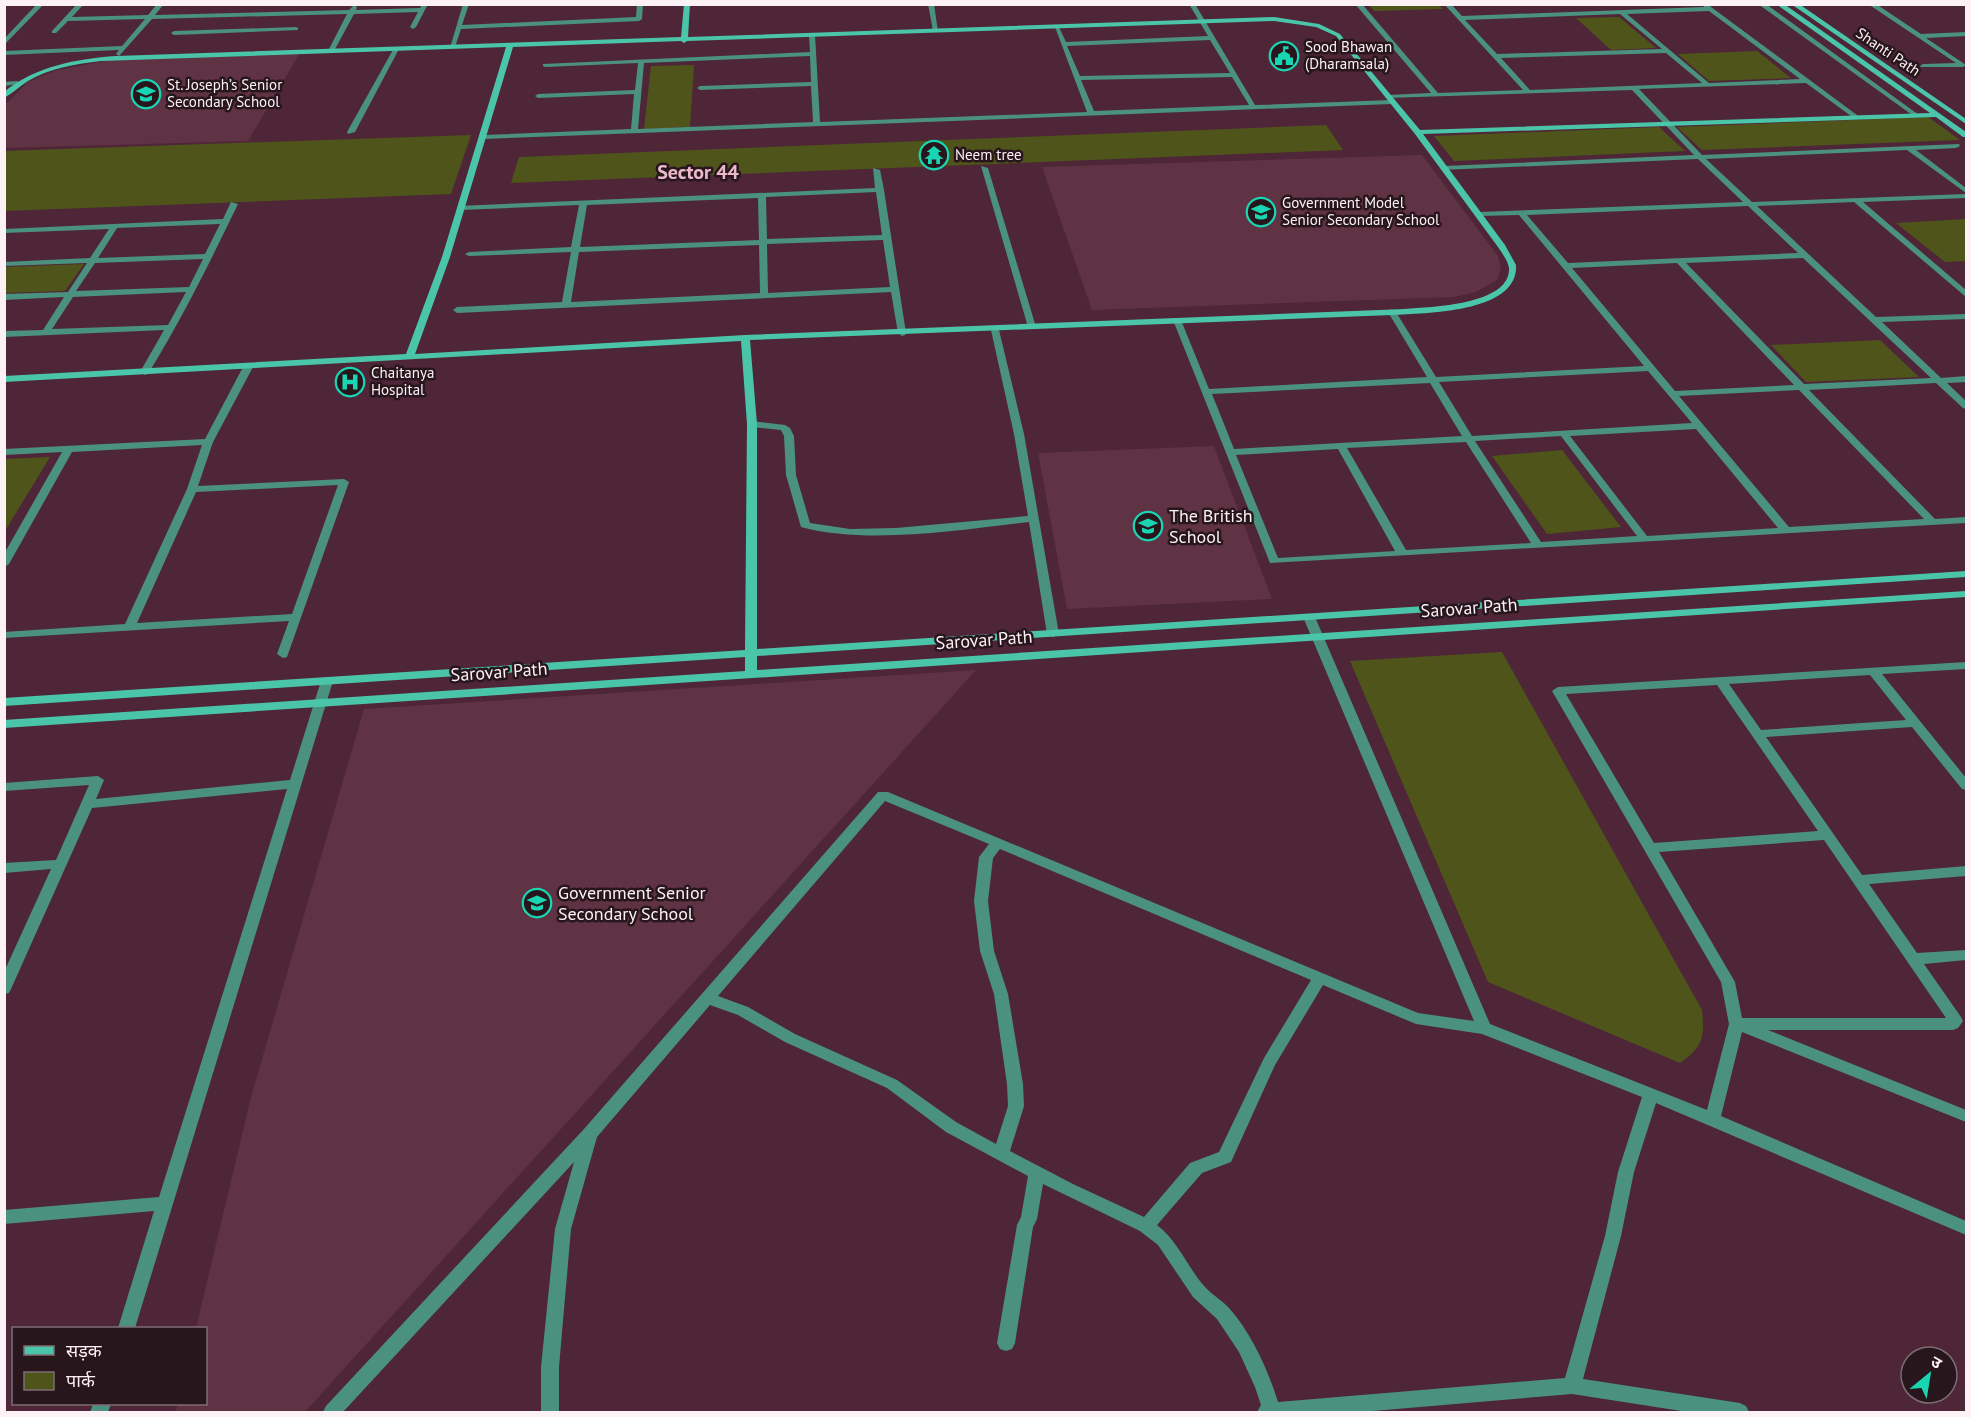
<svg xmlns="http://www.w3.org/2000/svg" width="1971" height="1417" font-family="'PT Sans','Noto Sans Devanagari',sans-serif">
	<rect width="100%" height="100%" fill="#4e2637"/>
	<path fill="#5f3244" d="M300,53L248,141L5,148L4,106L28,82L54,71L115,59Z
		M1422,155L1498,256L1501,269L1497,280L1476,292L1454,297L1092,310L1042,167Z
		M1214,446L1272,599L1067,609L1038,453Z
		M976,670L305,1412H175L178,1404H206V1328H196L251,1097L364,709Z"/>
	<path fill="#4f551a" d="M1369,5H1439L1443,9L1374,11Z
		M1619,17L1656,48L1611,50L1576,18Z
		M1757,51L1791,78L1709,81L1678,54Z
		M694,65L690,127L644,129L651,66Z
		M1928,117L1960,140L1702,150L1677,127Z
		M1326,125L1343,150L511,183L519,157Z
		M1659,127L1685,151L1454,161L1434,136Z
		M471,135L451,194L5,211L4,151Z
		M1966,219V261L1945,262L1896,223Z
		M84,264L65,291L5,293V267Z
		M1880,340L1919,377L1806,382L1771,345Z
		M1562,450L1621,527L1547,534L1492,456Z
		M50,457L5,531V459Z
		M1502,652L1702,1010C1705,1037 1703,1047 1680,1063L1488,982L1350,661Z"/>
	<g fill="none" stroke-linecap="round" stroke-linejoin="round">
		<path fill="#4b917f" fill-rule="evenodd" d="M37,4H44L4,45V39Z
			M77,4H84L72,17L148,15L157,4H164L155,15L349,10L354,5L357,7L356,10L420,8L422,5L427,6L416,27L413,29L410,27L418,12L354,14L334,51L331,53L328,51L347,14L152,19L119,56L116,54L119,50L4,55V51L122,46L145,19L68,21L56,33H52V31Z
			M463,4H469L462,25L636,17L637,4H643L642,19L639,21L461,29L455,47L450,48Z
			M928,4H934L938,32L933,31Z
			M1189,4H1195L1255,105L1392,100L1395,102L1392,104L483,139L479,137L483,135L631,129L634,94L538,98L535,96L538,94L635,90L638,63L545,67L543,66V64L810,52L809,35L812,33L815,35L820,122L1087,112L1055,27H1059L1066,42L1208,36ZM1210,40L1230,73L1080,76L1067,46ZM810,56L811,82L700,86L697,88L700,90L811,86L813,122L638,129L644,63ZM1232,77L1249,105L1094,111L1081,80Z
			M1355,4H1362L1438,93L1523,90L1444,4H1451L1462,16L1704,7V5L1707,4L1861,118L1855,119L1806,83L1639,89L1702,155L1959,144L1960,146L1956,148L1916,150L1966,188V193L1907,150L1706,159L1752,202L1966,194V198L1863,202L1966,290V297L1854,202L1757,206L1876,317L1966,314V319L1882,322L1941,378L1966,376V382L1947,383L1966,401V409L1963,408L1936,383L1809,390L1935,519L1966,517V523L1270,563L1173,320L1174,318L1181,320L1209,389L1427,377L1388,312L1392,309L1396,312L1436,377L1644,366L1519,215L1479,216L1475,214L1479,212L1743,202L1698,159L1441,170V166H1444L1694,155L1632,90L1386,98L1385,97L1388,95L1431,93ZM1709,11L1800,79L1709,83L1627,14ZM1620,14L1662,49L1497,54L1465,20ZM1666,53L1702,83L1530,90L1501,58ZM1748,206L1798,253L1568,263L1527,215ZM1803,258L1931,378L1804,384L1686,263ZM1677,263L1794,385L1675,391L1572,268ZM1648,371L1692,423L1472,436L1439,382ZM1430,383L1462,436L1234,449L1212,394ZM1799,390L1924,519L1789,527L1679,396ZM1696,429L1778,528L1647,536L1570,436ZM1561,436L1637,536L1541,542L1475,441ZM1466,442L1531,543L1406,550L1347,448ZM1338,449L1395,551L1278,558L1236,455Z
			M1758,4H1766L1919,115V117H1915Z
			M1868,4H1876L1921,34L1966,32V36L1926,38L1966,65L1963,67H1921L1920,66L1923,64L1956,63Z
			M296,27L298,28V30L174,35L171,33L174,31Z
			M394,48L399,49L355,132L348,134L347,132Z
			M17,81L19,82V84L4,86V82Z
			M981,166L988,168L1036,327L1035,329L1028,327Z
			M873,168L880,170L884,190L906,333L905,335L902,336L898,333L891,292L457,313L453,310L457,307L562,302L571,252L469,256L465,254L469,252L571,247L579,205L461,210H458V206L875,188ZM876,192L882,235L767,239L766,197ZM758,198L759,240L580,247L587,205ZM883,240L890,287L768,293L767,244ZM759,245L760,293L571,302L579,252Z
			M231,202L238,204C211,260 182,319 148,374L145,375L140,372L164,330L4,337V331L43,330L64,297L4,300V294L68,292L87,263L4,266V262L90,258L109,229L4,233V229L223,219ZM220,224L205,254L98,258L117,228ZM203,259L189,287L76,291L95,263ZM186,292L168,325L52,329L73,297Z
			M995,327L999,330L1024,434L1059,634L1053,637L1047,634L1029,522C960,530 868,545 801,527L786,475L784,436L781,430L752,427L747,424L752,421L785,425L790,428L794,436L796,475L810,523L850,529L896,528L1028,516L1014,434L991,330Z
			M248,364L253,367L213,442L198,486L344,479L349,482L287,657L283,658L277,654L289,621L4,638V632L125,624L187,489L202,445L72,452L9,564L4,567V554L62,452L4,455V449L205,439L243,367ZM338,485L292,614L137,623L196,492Z
			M1309,614L1315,617L1490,1024L1707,1110L1729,1024L1721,982L1552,691L1558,687L1966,662V669L1882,674L1966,778V790L1962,789L1912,727L1766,737L1862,875L1966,866V876L1869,884L1917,953L1966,950V960L1924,964L1961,1017L1963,1021L1958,1028L1953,1030H1768L1966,1110V1122L1742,1032L1721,1116L1966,1221V1235L1656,1103L1634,1172L1621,1236L1583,1379L1740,1403L1746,1406L1749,1412H1688L1572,1394L1361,1412H1257L1261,1405L1255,1387L1239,1352L1217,1319L1193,1297L1158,1245L1140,1231L1043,1184L1037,1219L1033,1227L1015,1343L1012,1349L1006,1351L1000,1349L997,1343L1017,1225L1021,1217L1028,1176L946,1132L887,1088L785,1042L738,1015L710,1005L597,1137L571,1229L559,1367V1412H541V1367L555,1229L574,1162L343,1412H323L326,1406L584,1129L878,792H888L1418,1013L1474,1021L1303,617ZM1870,675L1906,720L1761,730L1729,684ZM1717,685L1818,831L1654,843L1566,694ZM885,801L989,844L979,857L974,901L980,951L994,994L1007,1084L1008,1106L996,1144L956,1122L897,1080L795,1034L748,1007L718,996ZM1824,840L1946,1018H1742L1735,982L1659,852ZM1000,849L1311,980L1264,1058L1219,1152L1190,1163L1144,1217L1073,1184L1010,1151L1024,1106L1023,1084L1008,994L994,951L988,901L993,858ZM1323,985L1416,1024L1482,1034L1642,1097L1618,1172L1605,1236L1565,1378L1278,1402C1268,1370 1252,1334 1229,1308C1222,1300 1212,1295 1205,1287C1187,1267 1179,1242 1157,1225L1202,1173L1231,1162L1275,1065Z
			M327,677L333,681L135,1328H118L154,1211L4,1224V1210L159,1197L287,789L92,808L11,989L9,993L4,994V972L51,869L4,873V863L56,860L89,785L4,791V783L98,776L104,780L96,799L290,780L321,681Z
			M93,1404H111L108,1412H90Z"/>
		<path fill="#4bc5a9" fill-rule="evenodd" d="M684,4H690L688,37L1274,17L1319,24L1340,34L1420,130L1930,113L1776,4H1784L1966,132V137H1963L1936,117L1423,134L1505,245L1516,265C1519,313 1425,313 1392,315L750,340L757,424V649L1966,571V577L757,656V670L1966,591V597L4,728V720L745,671V657L4,706V698L745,650L747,424L741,341L4,382V376L406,354L442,257L506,47L101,61C76,64 50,68 28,81C20,86 13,93 4,98V92C36,66 76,59 116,56L681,37ZM1274,21L1316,27L1336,36L1415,134L1498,247C1502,253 1508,261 1509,268C1511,305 1431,307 1405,309L745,335L415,354L450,257L513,47L681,41L684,43L687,41Z
			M1791,4H1799L1966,119V124Z"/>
	</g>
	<defs>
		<g id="civic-ring" transform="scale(1.5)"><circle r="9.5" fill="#28161d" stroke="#19d5b2" stroke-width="1.5"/><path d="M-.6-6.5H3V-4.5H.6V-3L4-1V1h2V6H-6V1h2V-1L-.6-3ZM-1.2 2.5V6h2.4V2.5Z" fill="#19d5b2"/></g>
		<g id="school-ring" transform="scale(1.5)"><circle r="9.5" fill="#28161d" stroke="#19d5b2" stroke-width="1.5"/><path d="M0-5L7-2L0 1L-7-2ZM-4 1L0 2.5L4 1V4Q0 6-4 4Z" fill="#19d5b2"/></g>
		<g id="temple-ring" transform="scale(1.5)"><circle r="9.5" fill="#28161d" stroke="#19d5b2" stroke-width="1.5"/><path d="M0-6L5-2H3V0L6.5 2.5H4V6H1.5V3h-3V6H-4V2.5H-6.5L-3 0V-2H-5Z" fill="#19d5b2"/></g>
		<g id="hospital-ring" transform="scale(1.5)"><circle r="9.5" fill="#28161d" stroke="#19d5b2" stroke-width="1.5"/><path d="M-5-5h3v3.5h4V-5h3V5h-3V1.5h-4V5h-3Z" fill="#19d5b2"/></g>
	</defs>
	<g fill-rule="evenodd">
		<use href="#civic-ring" x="1284" y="56"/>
		<use href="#school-ring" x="146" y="94"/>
		<use href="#temple-ring" x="934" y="155"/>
		<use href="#school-ring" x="1261" y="212"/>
		<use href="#hospital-ring" x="350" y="382"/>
		<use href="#school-ring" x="1148" y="526"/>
		<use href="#school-ring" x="537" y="903"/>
	</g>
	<g text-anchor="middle" stroke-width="5" stroke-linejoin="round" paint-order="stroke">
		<g font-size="15" fill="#fcf1f5" stroke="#28161d" text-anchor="start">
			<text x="1305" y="52">Sood Bhawan<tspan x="1305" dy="17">(Dharamsala)</tspan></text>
			<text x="167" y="90">St. Joseph’s Senior<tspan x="167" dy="17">Secondary School</tspan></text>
			<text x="955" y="160">Neem tree</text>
			<text x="1282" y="208">Government Model<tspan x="1282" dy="17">Senior Secondary School</tspan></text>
			<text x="371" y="378">Chaitanya<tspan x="371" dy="17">Hospital</tspan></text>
		</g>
		<g font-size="15" fill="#fcf1f5" stroke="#28161d">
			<text transform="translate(1888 52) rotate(34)" y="5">Shanti Path</text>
		</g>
		<g font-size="18" fill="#fcf1f5" stroke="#28161d" text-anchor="start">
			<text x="1169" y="522">The British<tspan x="1169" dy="21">School</tspan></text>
			<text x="558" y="899">Government Senior<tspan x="558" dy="21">Secondary School</tspan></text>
		</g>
		<g font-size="18" fill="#fcf1f5" stroke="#28161d">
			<text transform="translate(1469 608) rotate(-4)" y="6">Sarovar Path</text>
			<text transform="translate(984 640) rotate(-4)" y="6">Sarovar Path</text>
			<text transform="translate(499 672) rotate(-4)" y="6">Sarovar Path</text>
		</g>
		<g font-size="20" font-weight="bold" fill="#ebb9cb" stroke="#28161d">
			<text x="698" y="179">Sector 44</text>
		</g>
	</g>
	<rect width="1971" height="1417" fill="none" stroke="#fcf1f5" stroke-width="12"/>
	<rect x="12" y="1327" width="195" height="78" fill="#28161d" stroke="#7d6e73" stroke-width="1.5"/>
	<rect x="24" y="1346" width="30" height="9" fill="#4bc5a9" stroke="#7d6e73" stroke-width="1.5"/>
	<text x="66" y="1357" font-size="18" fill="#fcf1f5">सड़क</text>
	<rect x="24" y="1372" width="30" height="18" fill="#4f551a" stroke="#7d6e73" stroke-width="1.5"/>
	<text x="66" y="1387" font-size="18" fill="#fcf1f5">पार्क</text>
	<g transform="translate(1929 1375) rotate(30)"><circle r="28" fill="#28161d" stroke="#7d6e73" stroke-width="1.5"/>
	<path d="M0-4.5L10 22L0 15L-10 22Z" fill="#19d5b2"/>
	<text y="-9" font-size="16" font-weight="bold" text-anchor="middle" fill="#fcf1f5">उ</text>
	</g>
</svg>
